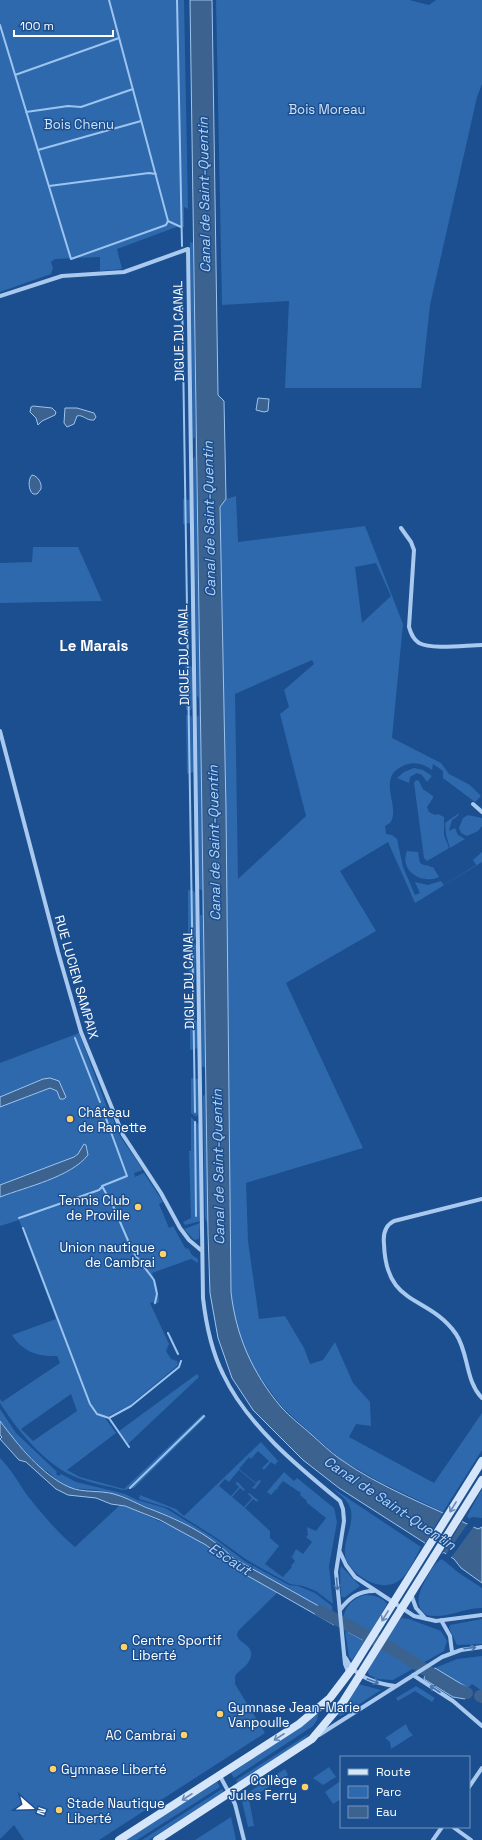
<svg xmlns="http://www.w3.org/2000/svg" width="482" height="1840" font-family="'Space Grotesk',sans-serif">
	<rect width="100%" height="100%" fill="#1b4f8f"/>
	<path fill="#2e69ad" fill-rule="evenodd" d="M0,0H184L188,209L184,207V227L180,228L179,226L117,249L122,269L100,271V257L55,259L51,262L53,268L51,274L0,292Z
		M216,0H409L429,5L436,0H482V84L477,97L430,305L421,388H285L289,301L222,305Z
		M190,242L193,243L208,1225L205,1218L203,1096L205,1095V1068L202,1066L200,915H202V890L199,889L197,717L199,715V698L197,696L193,459L195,456V439L193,437Z
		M236,496L238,542L365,526L403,624L392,738L441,763L449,774L470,785L481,796L475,802L443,778V771L433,764L432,770C424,764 415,761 405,765C374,777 402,807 390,823L385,826L386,834L392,835L397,839L403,867L415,895L420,893L415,882L428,885L441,881L444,885L476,865L473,860L482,852V862L415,903L388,842L340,871L376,931L286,983L363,1148L246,1183L248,1241L259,1319L285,1316L304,1348L310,1364L323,1360L335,1342L353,1383L370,1402L371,1426L356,1424L349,1437L434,1483L482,1413V1450L443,1512L382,1483L340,1459L282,1407L253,1367L240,1338L234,1316L231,1292L226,809L220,507L226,499ZM376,563L391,596L362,623L355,567ZM312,660L314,664L284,690L289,707L280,714L306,816L238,879L235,694Z
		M183,499L190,500V523L183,524Z
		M33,547H78L102,601L0,603V563L32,562Z
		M185,665H189L192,667V707L191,710H186Z
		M186,715H190L192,717L194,772L187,774Z
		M414,768L423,770L432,776L427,782L422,775L417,773L410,777L409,783L397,778L404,772Z
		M416,780L419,781L423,789L433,796V798L427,807L429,812L435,815L438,814L444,817V835L449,848L427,861L424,858L414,783Z
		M459,813L458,816L452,820L449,831L455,828L458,835L465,839L450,848L446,835L445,823Z
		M468,815L482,818V826L478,831L467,836L461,833L459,828L463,818Z
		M407,851L418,852L420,863L424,865L430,866V867H433L439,877C422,885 399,871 407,851Z
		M188,890L194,891L195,894L196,936L195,939L188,941Z
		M188,943H194L196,946L195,980H189Z
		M190,1020H196L197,1022L198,1048L190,1050Z
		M79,1033L108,1110L109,1109L120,1136L143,1170L134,1173L135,1177L144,1173L163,1202L159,1204L169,1228L173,1226L184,1246L186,1249L188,1248L192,1255L198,1259V1263L191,1259L152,1273L157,1286L159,1302L154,1305L153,1302L150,1303L169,1344L166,1351L171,1359L177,1361L178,1365L130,1405L105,1418L116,1433L67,1470L80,1477L124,1489L203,1414L206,1417L134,1488L123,1490C107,1486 89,1483 73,1476C45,1464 16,1429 0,1403V1399L2,1402L60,1363L57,1356C38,1357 23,1352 12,1335L56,1319L19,1220L0,1226V1063ZM71,1394L77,1411L33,1441L21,1429Z
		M191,1078L198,1079V1114L196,1117L191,1113Z
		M191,1117L199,1125L201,1221L185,1225L183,1222L191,1218L189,1151H191Z
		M200,1223L199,1239L194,1240L184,1229Z
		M197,1374L199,1377L128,1444L119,1431Z
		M0,1409L16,1433L57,1472L56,1474L59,1476L61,1474L76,1482L125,1494L137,1500L165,1508L214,1538L246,1562L289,1585L298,1586L315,1593L332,1606L333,1615L233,1558L221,1547L180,1521L121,1496L97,1490L71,1488L57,1480L47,1471L42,1469L10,1435L0,1421Z
		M261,1442L278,1461L275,1465L271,1462L264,1470L262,1468L269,1461L258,1451L251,1459L249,1457L239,1469L256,1483L259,1480L261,1481L255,1489L252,1488L256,1484L239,1470L229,1482L225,1479L219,1486L231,1496L239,1487L235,1483L238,1482L245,1490L244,1491L240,1488L232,1497L244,1507L252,1498L248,1494L249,1493L258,1500L257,1502L253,1499L245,1508L270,1531V1538L279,1546L265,1564C268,1566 281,1576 283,1577L292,1567L291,1566L295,1561L288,1553L292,1557L296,1549L303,1554L312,1542L306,1537L308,1535L307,1527L316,1531L326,1518L306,1502L307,1501L300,1495L301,1493L283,1481L278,1487L277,1490L276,1489L271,1495L267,1492L284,1472L294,1481L297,1478L334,1508L337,1522L329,1566L333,1604L316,1591L303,1586L290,1584L247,1560L215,1537L169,1508L139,1499L140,1495L176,1509L184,1516Z
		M0,1458C11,1469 18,1482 27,1495C41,1513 57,1532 75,1547L119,1506H125L177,1529L206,1545L248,1576L278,1592L239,1630L237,1634C238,1644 253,1644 251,1656C249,1666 240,1669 235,1676V1684L265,1733L99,1840H24L14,1825L0,1839Z
		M334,1489L421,1547C415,1557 409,1573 400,1580C383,1594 353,1577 346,1559C340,1541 360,1519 347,1502C344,1497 338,1494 334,1489Z
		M482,1489V1518L472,1517L469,1519L467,1516Z
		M442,1559L459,1573L482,1588V1608C466,1608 452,1616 436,1616C417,1617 415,1599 423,1585C427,1577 434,1562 442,1559Z
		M341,1566L360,1586L344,1598L341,1596L340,1571Z
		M365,1595C374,1595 382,1597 387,1604L371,1632L343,1619C345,1606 353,1598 365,1595Z
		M402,1618L409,1619L441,1631L447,1641L444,1651L393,1680L378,1679L369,1675L368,1672L369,1666L398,1621Z
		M482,1619V1644L457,1645L449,1628L450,1625Z
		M345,1631L365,1641L352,1660L349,1657Z
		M482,1656V1691L472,1684L468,1688L435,1668L457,1659Z
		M358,1684L381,1690L341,1716L338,1715Z
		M416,1686L435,1698L432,1702L415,1691L398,1701L396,1698Z
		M318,1714L317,1720L313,1726L234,1778L231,1773Z
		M406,1724L409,1731L413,1735L391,1749L390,1742L385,1738Z
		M310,1733L301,1742L238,1784L236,1780Z
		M329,1767L336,1777L323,1785L313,1778Z
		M285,1769L288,1775L249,1799L254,1826L248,1827L241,1797Z
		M217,1782L220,1787L137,1840H125Z
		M339,1782L341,1786V1799L333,1804L325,1792Z
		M222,1789L224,1792L149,1840H142Z
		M231,1817L236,1840H195Z"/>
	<path fill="#3c6290" stroke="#9cc4f0" d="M190,0H212L218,395L224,401L226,499L220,507L226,809L231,1292C236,1336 252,1372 281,1407C290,1417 302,1426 312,1435C321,1443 330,1452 340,1459C379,1487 434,1508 478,1529L482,1527V1583L461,1568L454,1559L443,1552L442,1554L339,1488L303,1460L253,1410L232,1378L218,1338L210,1293L208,1233Z
		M258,398L269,399L268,411L264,412L256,410Z
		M33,406L52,408L56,412L55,415L42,421L38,425L36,418L30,412L31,407Z
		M65,408H77L94,413L96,417L94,420C86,421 83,414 77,416L74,424L67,427L64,423Z
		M32,475C38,476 42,483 41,489L37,494H33C28,490 28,479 32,475Z
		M50,1078L59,1081L66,1097L64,1099H60L57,1091L50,1088L0,1107V1097L43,1079Z
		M84,1144L86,1145L88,1155C71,1177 26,1187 0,1197V1185L74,1157L78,1154Z
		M0,1421C18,1445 42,1475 69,1487C82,1493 100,1490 114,1494C125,1497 134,1502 145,1507C177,1519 208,1533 233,1558L324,1609L333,1615L334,1625L248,1576L206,1545L160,1520L125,1506L111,1504L96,1498L68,1495L56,1489L26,1462L19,1460L0,1439L2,1437L0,1435Z
		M347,1620L369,1631L363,1640L348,1632Z
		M403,1650L423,1663L415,1668L399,1658Z
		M435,1668L468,1688L465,1699L453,1697L424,1679L425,1674Z"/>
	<path fill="#1b4f8f" d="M444,1511L463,1520L441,1556L424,1545Z
		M469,1522L475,1525L450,1559L445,1556Z"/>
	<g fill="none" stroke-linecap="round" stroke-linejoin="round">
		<path stroke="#9cc4f0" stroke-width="2" d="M109,0L168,221L181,227
			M177,0L182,246
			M0,25L71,259L166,225L168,221
			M15,75L119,38
			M26,112L68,106L81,107L133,89
			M38,150L141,121
			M49,186L149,173L156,174
			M182,292L195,1112
			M75,1038L100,1102
			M104,1113L127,1176L102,1186L114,1208L133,1252L154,1280L157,1294L155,1303
			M195,1122L196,1216
			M19,1218L99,1190L102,1187
			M23,1228L90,1404L97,1414L109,1418L129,1447
			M168,1333L178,1354
			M109,1418L131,1406L179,1367L181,1361
			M130,1488L204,1416"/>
		<path stroke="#3c6290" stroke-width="12" d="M320,1611L393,1649L452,1687L467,1693
			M480,1696L482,1697"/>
		<path stroke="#a9c9ee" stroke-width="4" d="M0,296L62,276L124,272L188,249L203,1298C206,1324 211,1350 223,1374C247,1425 297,1466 340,1501L343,1509L344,1521L336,1572L345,1664L349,1674
			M401,528L411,542L414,550L409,627C411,634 413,639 419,643C432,650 467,645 482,645
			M0,731L58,952L81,1032L123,1135L161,1193L180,1228L189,1240L202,1251
			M473,804L482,812
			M482,1199L394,1221C384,1226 383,1235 384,1244C386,1308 428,1294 456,1334C469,1353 465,1381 482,1398
			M340,1552L346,1565L355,1577L414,1616L436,1621L482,1615
			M411,1594L416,1608L426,1619
			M340,1610C349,1598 358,1591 374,1591
			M441,1620L450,1636L452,1652
			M345,1657C348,1661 350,1667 354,1670C365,1680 380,1684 395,1686
			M413,1675L453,1701L482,1726
			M319,1735L442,1657L461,1650L482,1647
			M220,1776L235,1804L244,1840
			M469,1787L482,1768
			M453,1827L471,1840
			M433,1840L442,1827"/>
		<path stroke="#d6e6fa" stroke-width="8" d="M119,1840L299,1724L330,1698L352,1669L482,1461
			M157,1840L312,1739L343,1702L360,1675L482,1480"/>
	</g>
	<defs><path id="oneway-shaft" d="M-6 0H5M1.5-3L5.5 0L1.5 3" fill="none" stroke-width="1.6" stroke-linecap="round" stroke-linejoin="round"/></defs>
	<g stroke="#668bba">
		<use href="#oneway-shaft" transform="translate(453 1507) rotate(122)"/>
		<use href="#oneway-shaft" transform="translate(385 1616) rotate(122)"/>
		<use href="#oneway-shaft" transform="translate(279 1737) rotate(147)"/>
		<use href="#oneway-shaft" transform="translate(187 1797) rotate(147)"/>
	</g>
	<g stroke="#4674ac">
		<use href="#oneway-shaft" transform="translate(337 1584) rotate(85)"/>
		<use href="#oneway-shaft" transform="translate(470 1648) rotate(-7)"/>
		<use href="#oneway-shaft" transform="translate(373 1681) rotate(20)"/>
		<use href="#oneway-shaft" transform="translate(435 1689) rotate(-147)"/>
	</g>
	<g fill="#ffd166" stroke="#1b4f8f" stroke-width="1.5">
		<circle cx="70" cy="1119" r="4"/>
		<circle cx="138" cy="1207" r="4"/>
		<circle cx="163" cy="1254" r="4"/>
		<circle cx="124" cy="1647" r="4"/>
		<circle cx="220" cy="1714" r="4"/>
		<circle cx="184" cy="1735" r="4"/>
		<circle cx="53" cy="1769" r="4"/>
		<circle cx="305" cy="1787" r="4"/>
		<circle cx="59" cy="1810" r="4"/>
	</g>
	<g text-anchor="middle" stroke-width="3" stroke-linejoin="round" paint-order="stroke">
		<g font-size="13" fill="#cfe3fa" stroke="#1b4f8f">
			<text x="327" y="114">Bois Moreau</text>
			<text x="79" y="129">Bois Chenu</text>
		</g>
		<g font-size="13" fill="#fff" stroke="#1b4f8f">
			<text transform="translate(178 331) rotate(-91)" y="5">DIGUE DU CANAL</text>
			<text transform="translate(183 655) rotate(-91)" y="5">DIGUE DU CANAL</text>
			<text transform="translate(77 977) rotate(74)" y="5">RUE LUCIEN SAMPAIX</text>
			<text transform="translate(188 979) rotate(-91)" y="5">DIGUE DU CANAL</text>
		</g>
		<g font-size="13" fill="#fff" stroke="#1b4f8f" text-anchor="start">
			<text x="78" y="1117">Château<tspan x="78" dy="15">de Ranette</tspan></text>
			<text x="130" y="1205" text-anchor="end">Tennis Club<tspan x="130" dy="15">de Proville</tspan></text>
			<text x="155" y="1252" text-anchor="end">Union nautique<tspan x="155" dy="15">de Cambrai</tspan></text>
			<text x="132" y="1645">Centre Sportif<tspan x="132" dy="15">Liberté</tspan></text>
			<text x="228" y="1712">Gymnase Jean-Marie<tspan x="228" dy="15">Vanpoulle</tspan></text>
			<text x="176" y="1740" text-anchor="end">AC Cambrai</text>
			<text x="61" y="1774">Gymnase Liberté</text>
			<text x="297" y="1785" text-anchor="end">Collège<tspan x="297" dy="15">Jules Ferry</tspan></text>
			<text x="67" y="1808">Stade Nautique<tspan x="67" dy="15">Liberté</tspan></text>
		</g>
		<g font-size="14" font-style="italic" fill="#b5d3f5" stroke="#1b4f8f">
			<text transform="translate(204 195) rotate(-91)" y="5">Canal de Saint-Quentin</text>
			<text transform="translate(209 519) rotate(-91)" y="5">Canal de Saint-Quentin</text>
			<text transform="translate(214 843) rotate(-91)" y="5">Canal de Saint-Quentin</text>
			<text transform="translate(218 1167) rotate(-91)" y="5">Canal de Saint-Quentin</text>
			<text transform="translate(390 1503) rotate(34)" y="5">Canal de Saint-Quentin</text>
			<text transform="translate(230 1559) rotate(33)" y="5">Escaut</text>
		</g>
		<g font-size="15" font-weight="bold" fill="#fff" stroke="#1b4f8f">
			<text x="94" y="651">Le Marais</text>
		</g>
	</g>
	<rect x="340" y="1756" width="130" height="72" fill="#1b4f8f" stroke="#7695bc"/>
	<rect x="348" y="1769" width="20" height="6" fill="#d6e6fa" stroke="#7695bc"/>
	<text x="376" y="1776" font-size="12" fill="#ffffff">Route</text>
	<rect x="348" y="1786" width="20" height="12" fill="#2e69ad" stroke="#7695bc"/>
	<text x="376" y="1796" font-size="12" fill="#ffffff">Parc</text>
	<rect x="348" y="1806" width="20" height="12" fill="#3c6290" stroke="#7695bc"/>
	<text x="376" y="1816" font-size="12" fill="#ffffff">Eau</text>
	<g transform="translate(32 1808) rotate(110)" stroke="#1b4f8f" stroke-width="3" paint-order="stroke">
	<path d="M0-3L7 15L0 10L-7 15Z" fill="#ffffff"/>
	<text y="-6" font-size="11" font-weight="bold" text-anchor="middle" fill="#ffffff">N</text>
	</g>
	<path d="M14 30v6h99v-6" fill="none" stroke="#ffffff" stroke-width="2"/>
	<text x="20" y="30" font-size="12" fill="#ffffff" stroke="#1b4f8f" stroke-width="3" paint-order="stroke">100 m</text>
</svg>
